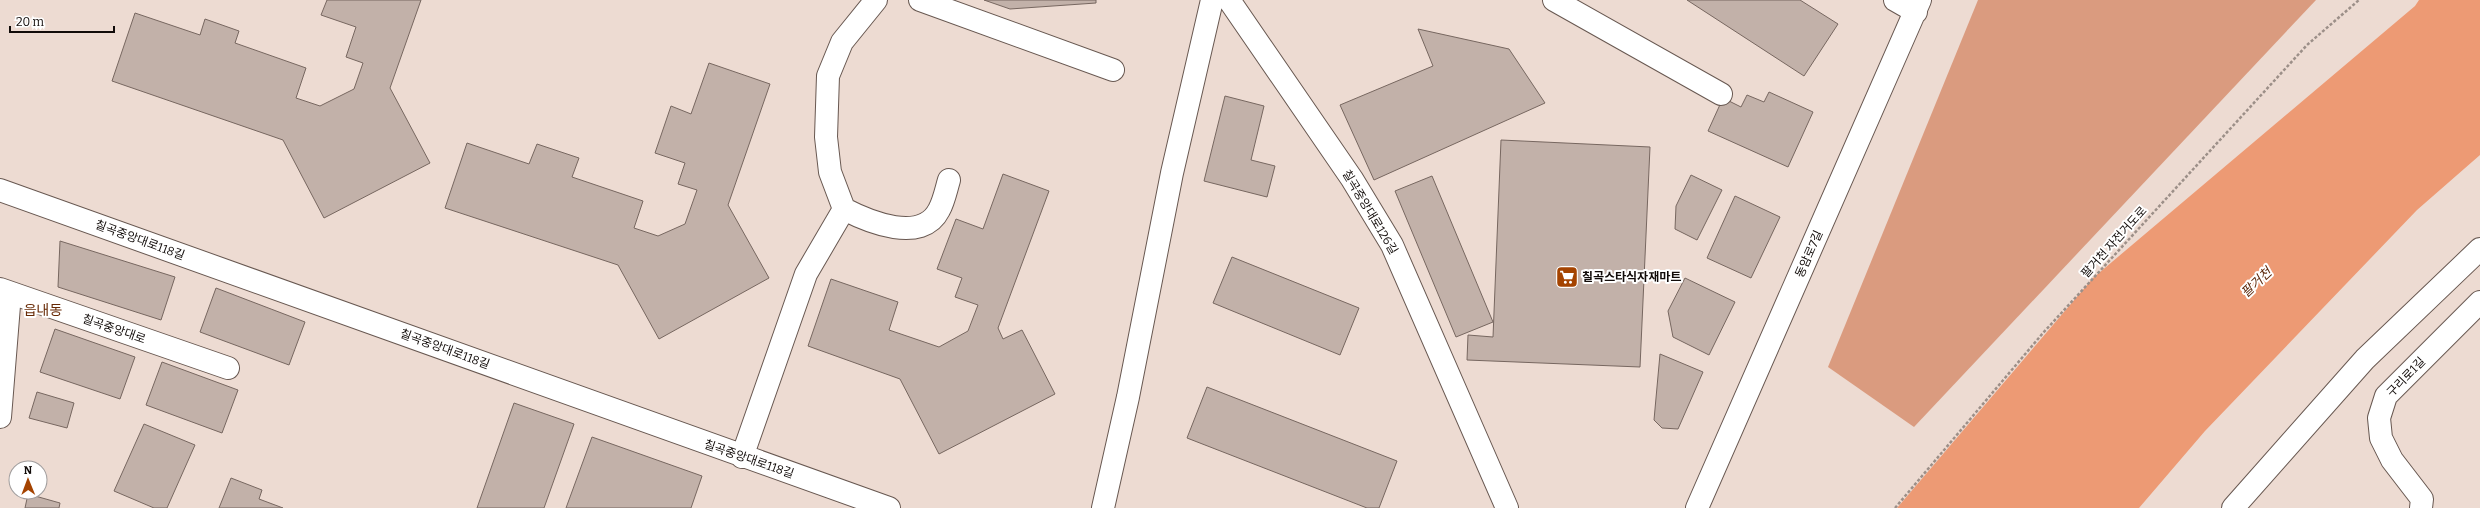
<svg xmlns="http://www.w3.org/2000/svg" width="2480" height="508" font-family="Bitter,'Noto Sans KR',serif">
	<rect width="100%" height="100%" fill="#eddbd2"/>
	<path fill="#da9b7f" d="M1978,0H2316L1914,427L1828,367Z"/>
	<path fill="#ed9a74" d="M2419,0H2480V155L2417,210L2205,431L2139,508H1897L2093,278L2415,6Z"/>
	<path fill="#c2b1a9" stroke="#776760" d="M327,0H421L390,88L430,163L324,218L283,140L112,81L135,13L200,35L205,19L239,31L235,43L306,68L296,98L320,106L354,89L363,63L346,57L356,27L321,15Z
		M984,0H1096V3L1010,9Z
		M1687,0H1800L1838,24L1804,76Z
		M1418,29L1509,49L1545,103L1374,180L1340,105L1433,66Z
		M709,63L770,84L728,205L769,278L659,339L618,265L445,208L467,143L529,164L537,144L579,158L572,177L643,201L634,228L658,236L685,224L697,190L678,184L685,163L655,153L671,106L691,114Z
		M1769,92L1813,112L1788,167L1708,131L1723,98L1741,107L1747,95L1764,102Z
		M1225,96L1264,106L1251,160L1275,166L1267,197L1204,181Z
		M1501,140L1650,147L1640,367L1467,360L1468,335L1493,337Z
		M1003,174L1049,191L998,328L1003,339L1022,330L1055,394L939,454L900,379L808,346L831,279L898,302L889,330L939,347L968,331L978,305L955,297L962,278L937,269L956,219L983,229Z
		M1691,175L1722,190L1697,240L1675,229L1676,206Z
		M1432,176L1493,322L1456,337L1395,191Z
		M1735,196L1780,217L1751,278L1707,258Z
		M60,241L175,277L161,320L58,287Z
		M1232,257L1359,308L1340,355L1213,303Z
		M1685,278L1735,302L1709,355L1673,337L1668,311Z
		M216,288L305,322L289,365L200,332Z
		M55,329L135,357L120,399L40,372Z
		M1660,354L1703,372L1678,429L1662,428L1654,420Z
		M162,362L238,390L222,433L146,405Z
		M1207,387L1397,461L1379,508H1367L1187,438Z
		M37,392L74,403L67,428L29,418Z
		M514,403L574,424L544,508H477Z
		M144,424L195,445L167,508H154L114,491Z
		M592,437L702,476L691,508H566Z
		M231,478L262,490L259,499L283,508H219Z
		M28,494L60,503L59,508H25Z"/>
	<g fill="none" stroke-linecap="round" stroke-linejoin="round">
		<g stroke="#685851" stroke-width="24">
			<path id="minor" d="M920,0L1113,70
				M1229,0L1352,179L1392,245L1507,508
				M1554,0L1721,94
				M1895,0L1916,12
				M0,190L889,508
				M844,209C869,222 922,244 939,210C944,201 946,190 949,180
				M0,289L228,368
				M0,417L10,293
				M742,457L806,274L844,209L830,172L826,137L828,76L842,42L876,0
				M1103,508L1128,397L1172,173L1212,0
				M1697,508L1920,0
				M2233,508L2365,359L2480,249
				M2421,508L2422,499L2392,460L2381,438L2379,418L2386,396L2480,302"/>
		</g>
		<path stroke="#9c8f88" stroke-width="2.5" stroke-dasharray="3 2" stroke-linecap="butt" d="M1895,508L2043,333L2307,45L2359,0"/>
		<use href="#minor" stroke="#fff" stroke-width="22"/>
	</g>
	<defs>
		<g id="supermarket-square" transform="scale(1.15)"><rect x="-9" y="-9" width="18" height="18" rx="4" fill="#a44300" stroke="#fff"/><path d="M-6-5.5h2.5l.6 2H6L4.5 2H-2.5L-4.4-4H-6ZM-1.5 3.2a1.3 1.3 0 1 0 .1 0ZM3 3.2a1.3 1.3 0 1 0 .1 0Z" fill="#fff"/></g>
	</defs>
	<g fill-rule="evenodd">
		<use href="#supermarket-square" x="1567" y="277"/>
	</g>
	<g text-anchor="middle" stroke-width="4" stroke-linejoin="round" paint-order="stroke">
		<g font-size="12" fill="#110b09" stroke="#fff">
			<text transform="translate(1370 212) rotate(59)" y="4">칠곡중앙대로126길</text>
			<text transform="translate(140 240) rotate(20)" y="4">칠곡중앙대로118길</text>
			<text transform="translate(2114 242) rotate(-48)" y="4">팔거천 자전거도로</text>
			<text transform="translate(1809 254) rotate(-66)" y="4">동암로7길</text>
			<text transform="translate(114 329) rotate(19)" y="4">칠곡중앙대로</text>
			<text transform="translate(445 349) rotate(20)" y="4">칠곡중앙대로118길</text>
			<text transform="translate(2406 377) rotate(-46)" y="4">구리로1길</text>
			<text transform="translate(749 459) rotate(19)" y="4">칠곡중앙대로118길</text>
		</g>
		<g font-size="12" font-weight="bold" fill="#110b09" stroke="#fff" text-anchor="start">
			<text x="1582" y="281">칠곡스타식자재마트</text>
		</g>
		<g font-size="13" font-style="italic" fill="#5c280c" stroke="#fff">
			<text transform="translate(2256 282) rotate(-43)" y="5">팔거천</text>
		</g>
		<g font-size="14" fill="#672904" stroke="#fff">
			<text x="43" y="315">읍내동</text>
		</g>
	</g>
	<g transform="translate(28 480) rotate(359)"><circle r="19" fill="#ffffff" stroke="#a09d9d"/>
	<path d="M0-3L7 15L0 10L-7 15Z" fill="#a44300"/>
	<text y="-6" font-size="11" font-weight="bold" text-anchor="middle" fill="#110b09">N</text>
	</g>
	<path d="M10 26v6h104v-6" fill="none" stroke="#110b09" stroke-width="2"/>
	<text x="16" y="26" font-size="12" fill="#110b09" stroke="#ffffff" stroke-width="3" paint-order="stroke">20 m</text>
</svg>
